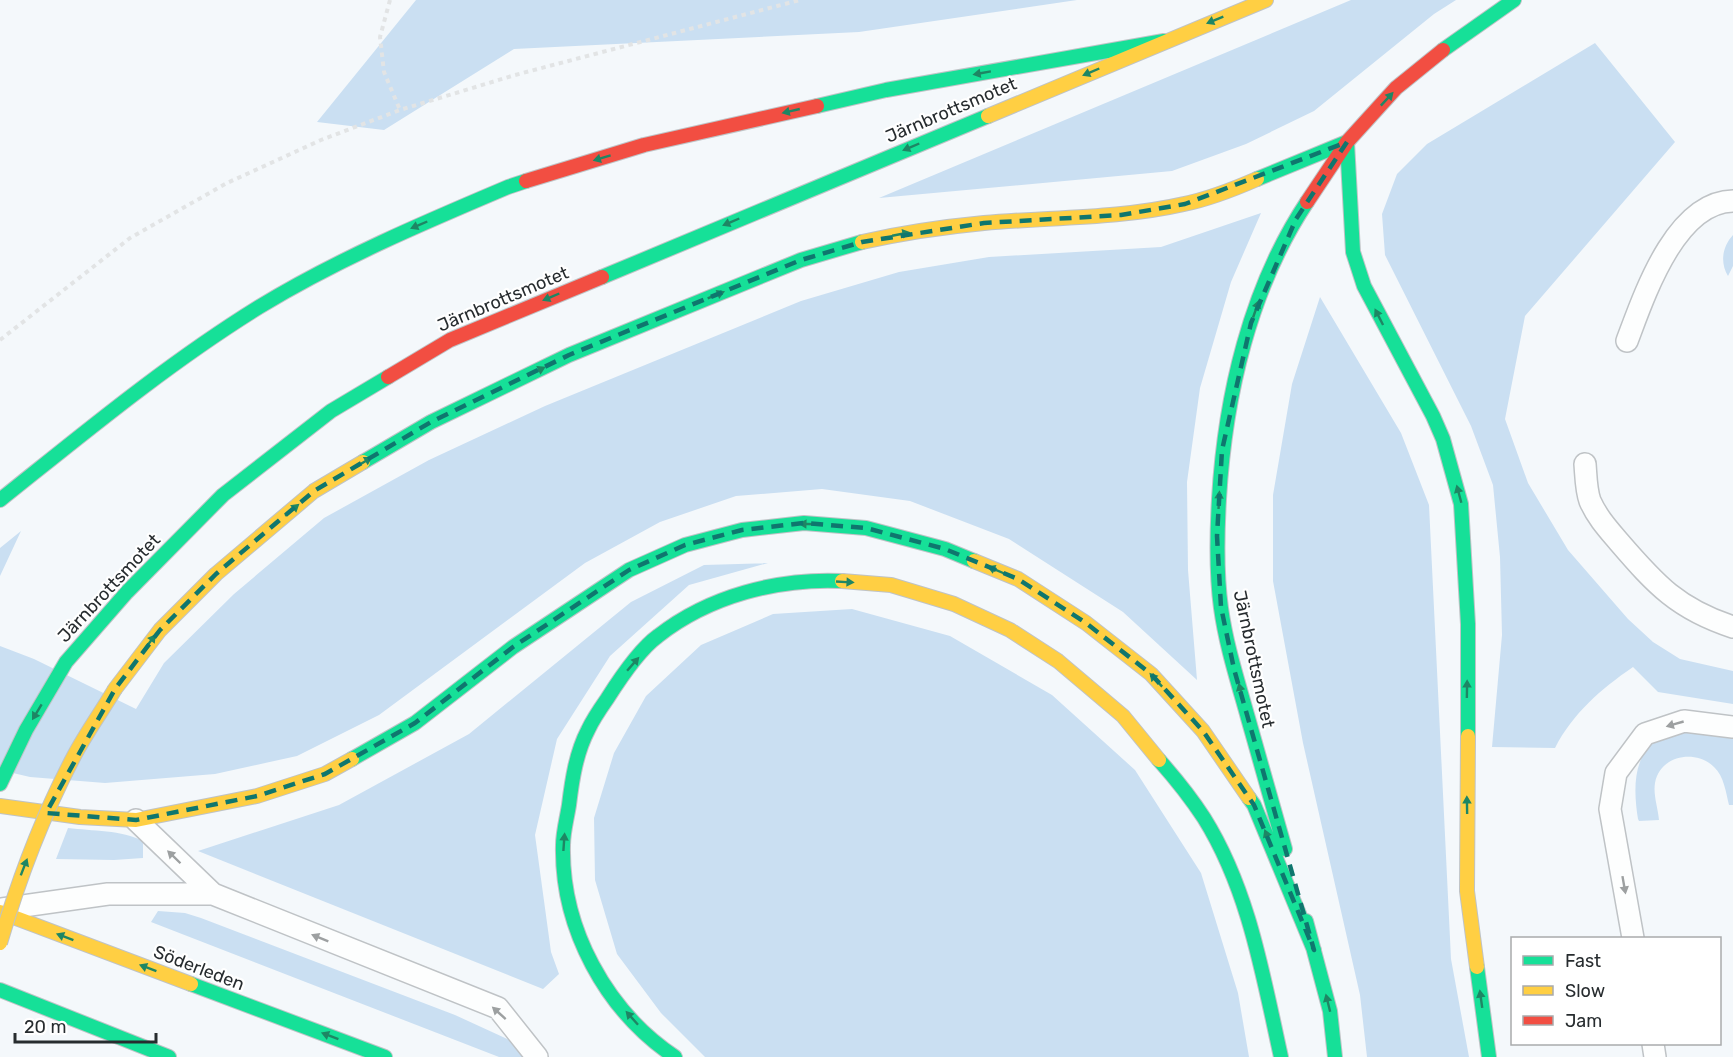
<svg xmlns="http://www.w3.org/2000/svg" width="1733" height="1057" font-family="Rubik,sans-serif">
	<rect width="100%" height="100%" fill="#f4f8fb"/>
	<path fill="#cadff2" d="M416,0H1077L859,32L514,49L384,130L317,122Z
		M1351,0H1456L1434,14L1314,111L1246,144L1172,171L879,198Z
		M1595,43L1675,142L1525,316L1505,419L1528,483L1568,550L1628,619L1653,642L1680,659L1733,671V704L1658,692L1633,667C1601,689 1573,713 1555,748L1492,747L1502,635L1500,557L1493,485L1471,426L1385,255L1382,214L1397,174L1427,144Z
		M1261,213L1231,282L1200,388L1187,482L1188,570L1197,680L1123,612L1009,539L910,501L822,489L736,496L660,522L585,563L379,715L297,756L215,774L105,783L30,777L0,770V646L34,659L136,709L164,663L234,594L324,518L429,460L545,406L801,301L899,272L989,257L1161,247Z
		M1733,235V266L1728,276C1720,263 1722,247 1733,235Z
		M1320,297L1401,433L1429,505L1451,959L1469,1057H1367L1360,995L1303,743L1273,581V495L1292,384Z
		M21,531L0,576V548Z
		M768,563L689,585L610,656L557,739L535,835L551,952L559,974L543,989L198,851L339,805L469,734L631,602L704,565Z
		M852,609L950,636L1052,695L1135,770L1201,873L1238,993L1249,1057H705L661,1013L617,954L595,880L594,818L614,753L646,696L701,645L773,614Z
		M1685,729L1733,731V805H1729C1726,793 1724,776 1714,767C1696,749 1660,755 1655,783C1653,795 1658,808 1659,820L1639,821L1638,819C1634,794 1631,756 1658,740C1666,735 1676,732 1685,729Z
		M68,828C92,831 122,830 143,841V858L114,860L56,859Z
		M158,911L185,913L201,918L455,1015L514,1042L529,1057H499L151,922Z"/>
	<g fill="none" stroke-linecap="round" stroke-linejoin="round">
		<g stroke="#bfc3c6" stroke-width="24">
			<path id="lane" d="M1627,341C1644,296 1675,202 1733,201
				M1585,464C1586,476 1586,490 1590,501C1597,517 1608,529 1619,542C1656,585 1678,609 1733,627
				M136,820L213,894
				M2,909L108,894H213L498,1008L537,1057
				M1633,938L1610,809L1616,773L1645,734L1684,721L1733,727
				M1653,1044L1655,1057"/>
		</g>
		<g stroke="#bfc3c6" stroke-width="16">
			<path id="fast" d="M1443,50L1514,0
				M817,106L886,90L1164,41
				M1257,179L1347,142L1353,252L1364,286L1433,416L1443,439L1461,504L1468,624V736
				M602,277L988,116
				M363,462L431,422L569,355L801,260L862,242
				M0,500C84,433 167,364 259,307C338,259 423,223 508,187L526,181
				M352,759L415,723L513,647L629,570L685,545L742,530L804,523L866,528L945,549L974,561
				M1159,760C1175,778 1191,798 1204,818C1249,890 1263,976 1281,1057
				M0,784L26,730L66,662L127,592L223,495L331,411L388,377
				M1249,798L1254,805L1314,950
				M1285,849C1273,805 1260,762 1248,718C1238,682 1226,645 1221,608C1216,572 1217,534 1219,499C1225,396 1250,288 1307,202
				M1306,921L1330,1011L1335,1057
				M1477,967L1489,1057
				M191,984L385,1057
				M0,990L169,1057
				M675,1057C606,1011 561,928 563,845C563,832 567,818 569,805C572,780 576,753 588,730C593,719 600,709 607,699C619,680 640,649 658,636C709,596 778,578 842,581"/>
		</g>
		<g stroke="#bfc3c6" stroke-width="16">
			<path id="slow" d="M988,116L1266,0
				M862,242C902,233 942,227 984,223C1051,217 1118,219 1184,204C1209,199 1234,189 1257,179
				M974,561L1018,579L1086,623L1151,674L1203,731L1249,798
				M842,581L891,585L954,604L1010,630L1058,661L1123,716L1159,760
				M115,689L160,630L216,574L314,491L363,462
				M1468,736L1467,891L1477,967
				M0,806L80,817L136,820L257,796L325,774L352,759
				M0,912L191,984"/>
		</g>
		<g stroke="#bfc3c6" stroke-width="16">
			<path id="jam" d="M526,181L644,145L817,106
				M1307,202L1347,142L1396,88L1443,50
				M388,377L450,340L602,277"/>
		</g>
		<path stroke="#e2e4e5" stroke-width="4" stroke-dasharray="4.5 4.5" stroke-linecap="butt" d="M390,0L380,37L384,72L400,110
			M0,340L130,238L227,183L321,140L400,110L515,75L800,0"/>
		<use href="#lane" stroke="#fdfefe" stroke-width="21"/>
		<use href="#fast" stroke="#16e098" stroke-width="14"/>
		<use href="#slow" stroke="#ffcf43" stroke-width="14"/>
		<use href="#jam" stroke="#f24e42" stroke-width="14"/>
		<g stroke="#bfc3c6" stroke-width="16" stroke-linecap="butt">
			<path id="slow-bridge" d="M0,943C19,878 43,815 74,756C86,733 102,711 115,689"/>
		</g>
		<use href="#slow-bridge" stroke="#ffcf43" stroke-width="14"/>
	</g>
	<defs><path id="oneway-solid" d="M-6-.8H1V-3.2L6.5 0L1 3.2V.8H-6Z" transform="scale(1.5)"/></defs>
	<g fill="#1e8664">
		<use href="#oneway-solid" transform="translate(1215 20) rotate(158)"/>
		<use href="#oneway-solid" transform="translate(1091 72) rotate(157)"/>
		<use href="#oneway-solid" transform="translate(982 73) rotate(170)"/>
		<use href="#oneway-solid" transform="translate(1387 99) rotate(-47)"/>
		<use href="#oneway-solid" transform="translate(791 111) rotate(167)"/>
		<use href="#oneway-solid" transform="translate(911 147) rotate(157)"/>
		<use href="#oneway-solid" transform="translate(602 158) rotate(163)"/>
		<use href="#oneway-solid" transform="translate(731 222) rotate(157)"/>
		<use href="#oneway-solid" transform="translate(419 225) rotate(157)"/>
		<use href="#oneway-solid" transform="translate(901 234) rotate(-11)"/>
		<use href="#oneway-solid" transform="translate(716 295) rotate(-22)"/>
		<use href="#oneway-solid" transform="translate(551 297) rotate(157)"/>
		<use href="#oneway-solid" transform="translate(1256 309) rotate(-71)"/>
		<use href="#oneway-solid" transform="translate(1379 317) rotate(-117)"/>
		<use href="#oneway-solid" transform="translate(537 371) rotate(-26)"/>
		<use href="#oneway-solid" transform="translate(364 462) rotate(-31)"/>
		<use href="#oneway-solid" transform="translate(1459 494) rotate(-105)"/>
		<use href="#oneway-solid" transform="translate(1219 500) rotate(-87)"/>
		<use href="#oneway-solid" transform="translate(292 510) rotate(-40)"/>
		<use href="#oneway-solid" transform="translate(808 524) rotate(-178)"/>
		<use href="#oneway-solid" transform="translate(996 570) rotate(-157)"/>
		<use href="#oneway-solid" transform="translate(845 582) rotate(3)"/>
		<use href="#oneway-solid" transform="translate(150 642) rotate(-53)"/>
		<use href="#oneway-solid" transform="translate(633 664) rotate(-49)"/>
		<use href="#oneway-solid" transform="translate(1156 680) rotate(-133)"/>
		<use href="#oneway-solid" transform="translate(1467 689) rotate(-89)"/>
		<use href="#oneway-solid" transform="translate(1241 692) rotate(-105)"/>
		<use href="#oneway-solid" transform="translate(37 712) rotate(121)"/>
		<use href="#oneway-solid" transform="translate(1467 805) rotate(-91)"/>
		<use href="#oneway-solid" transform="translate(1268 838) rotate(-112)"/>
		<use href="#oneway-solid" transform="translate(564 842) rotate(-86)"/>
		<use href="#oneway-solid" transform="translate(24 867) rotate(-69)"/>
		<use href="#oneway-solid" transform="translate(65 937) rotate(-159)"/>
		<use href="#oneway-solid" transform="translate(148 968) rotate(-159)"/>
		<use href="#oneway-solid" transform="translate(1481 999) rotate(-98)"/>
		<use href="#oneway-solid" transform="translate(1328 1003) rotate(-104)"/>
		<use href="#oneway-solid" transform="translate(632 1018) rotate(-132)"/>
		<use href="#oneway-solid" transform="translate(330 1036) rotate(-159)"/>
	</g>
	<g fill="#9da0a1">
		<use href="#oneway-solid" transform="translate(1675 724) rotate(164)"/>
		<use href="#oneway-solid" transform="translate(174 857) rotate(-136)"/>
		<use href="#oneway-solid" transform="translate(1624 885) rotate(80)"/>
		<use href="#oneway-solid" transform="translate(320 938) rotate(-158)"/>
		<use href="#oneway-solid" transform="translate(499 1013) rotate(-138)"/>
	</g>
	<path fill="none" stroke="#0f766e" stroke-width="4.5" stroke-dasharray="12 8" stroke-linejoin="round" d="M1347,142L1296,219L1251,323L1222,450L1217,536L1221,607L1234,669L1314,950L1254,805L1203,731L1151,674L1086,623L1018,579L945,549L866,528L804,523L742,530L685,545L629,570L513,647L415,723L325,774L257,796L136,820L46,813L115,689L160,630L216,574L314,491L431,422L569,355L801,260L862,242L984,223L1121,215L1185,204Z"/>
	<g text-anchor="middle" stroke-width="4.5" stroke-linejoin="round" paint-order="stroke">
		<g font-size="18" fill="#272c2f" stroke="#fff">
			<text transform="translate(951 110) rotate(-23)" y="6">Järnbrottsmotet</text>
			<text transform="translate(503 299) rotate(-23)" y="6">Järnbrottsmotet</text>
			<text transform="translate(109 588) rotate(-47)" y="6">Järnbrottsmotet</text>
			<text transform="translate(1254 659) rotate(78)" y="6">Järnbrottsmotet</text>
			<text transform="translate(199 968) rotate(21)" y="6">Söderleden</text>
		</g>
	</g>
	<rect x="1511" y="937" width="210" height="108" fill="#ffffff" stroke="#a9abac" stroke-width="1.5"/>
	<rect x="1523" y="956" width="30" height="9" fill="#16e098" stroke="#a9abac" stroke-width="1.5"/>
	<text x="1565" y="967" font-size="18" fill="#272c2f">Fast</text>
	<rect x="1523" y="986" width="30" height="9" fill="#ffcf43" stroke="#a9abac" stroke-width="1.5"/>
	<text x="1565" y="997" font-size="18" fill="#272c2f">Slow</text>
	<rect x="1523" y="1016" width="30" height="9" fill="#f24e42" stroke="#a9abac" stroke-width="1.5"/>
	<text x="1565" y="1027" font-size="18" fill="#272c2f">Jam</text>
	<path d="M15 1033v9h141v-9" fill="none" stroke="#272c2f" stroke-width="3"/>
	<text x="24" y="1033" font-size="18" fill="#272c2f" stroke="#ffffff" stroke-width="4.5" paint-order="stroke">20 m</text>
</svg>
